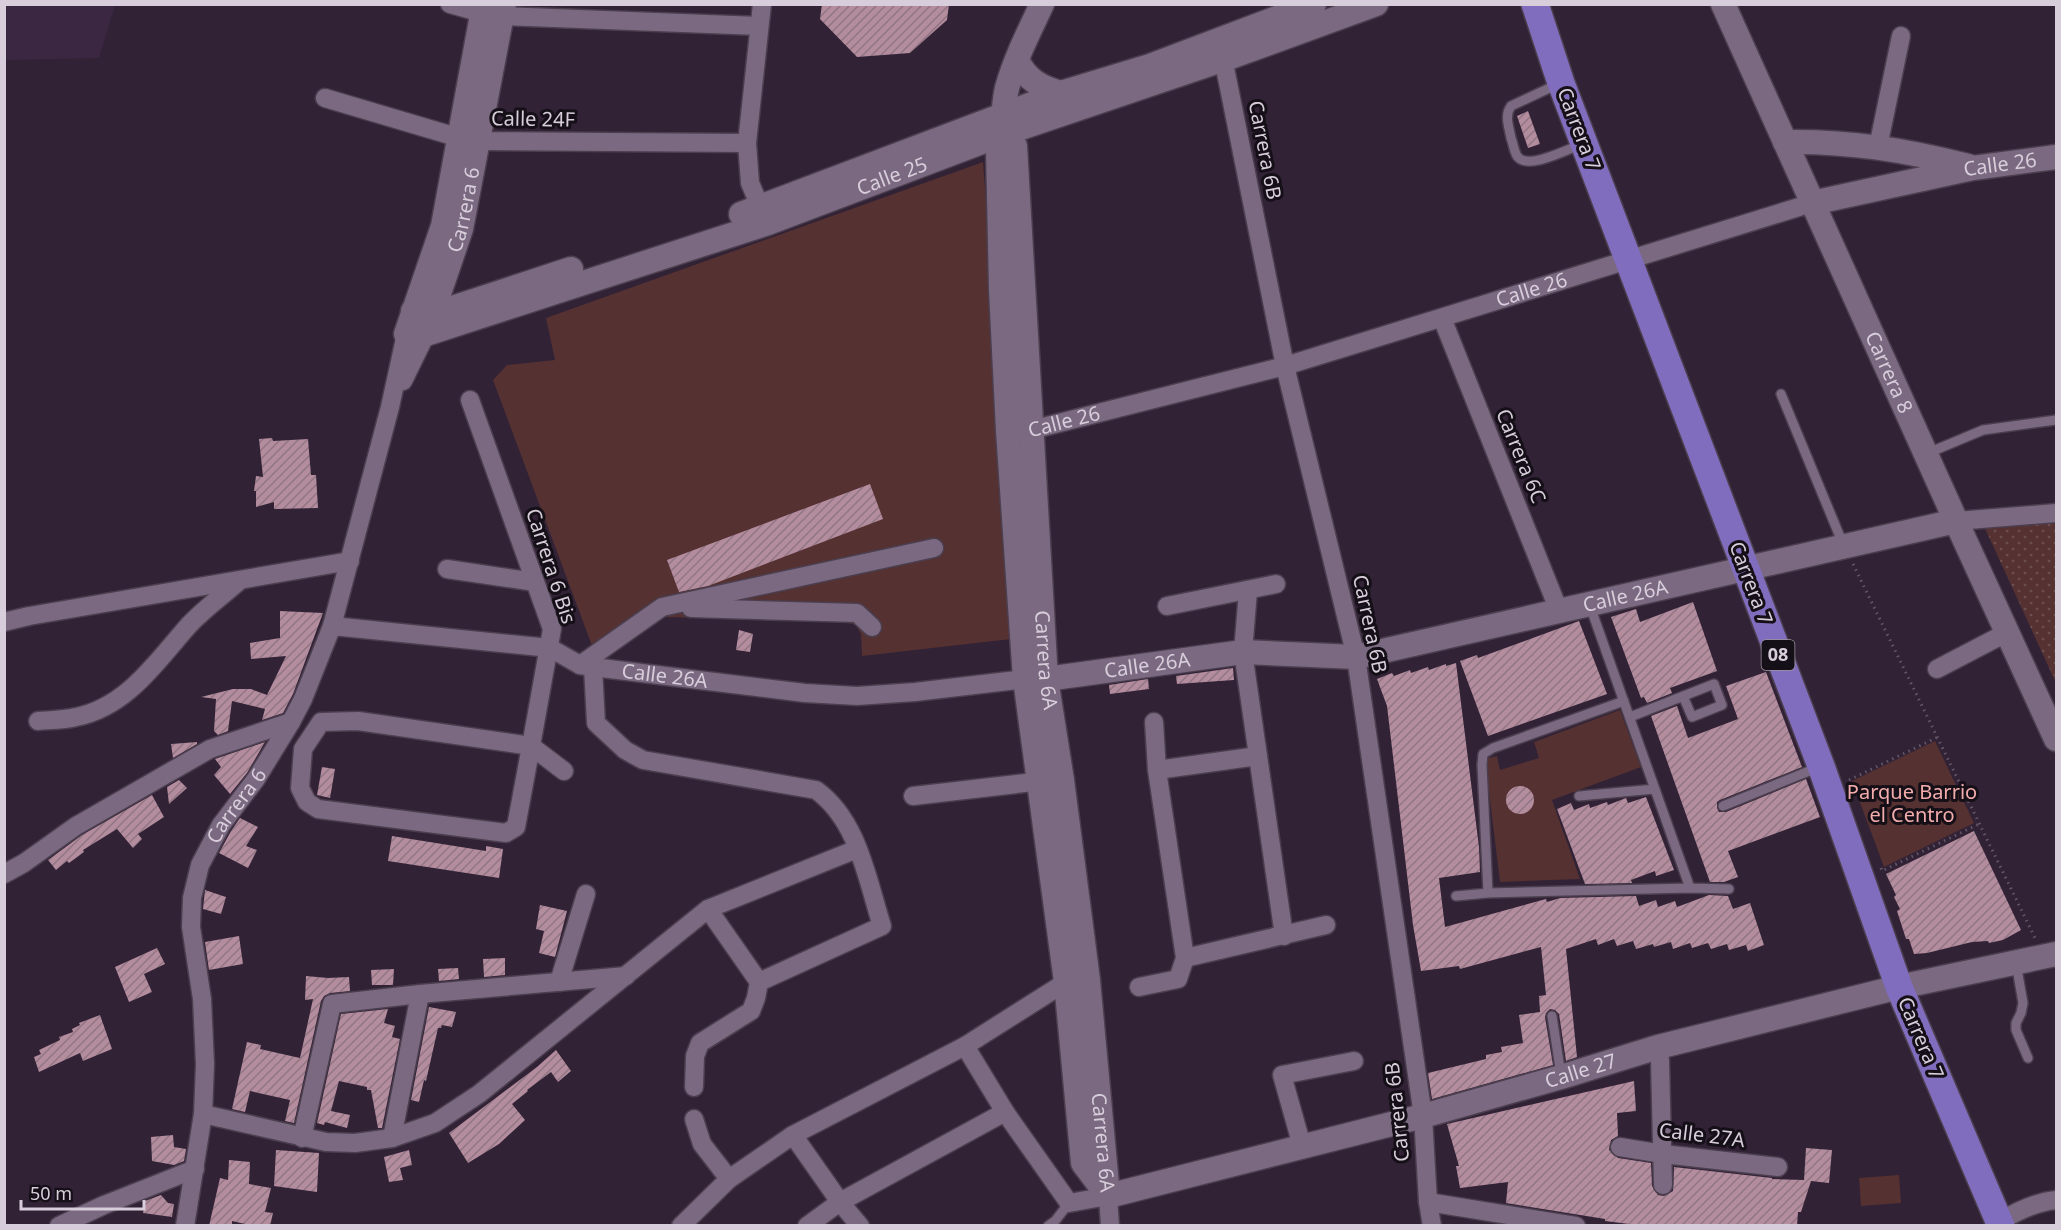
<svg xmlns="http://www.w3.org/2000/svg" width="2061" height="1230" font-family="'Noto Sans',sans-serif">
	<defs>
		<pattern id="grass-dots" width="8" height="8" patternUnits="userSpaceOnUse" patternTransform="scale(1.5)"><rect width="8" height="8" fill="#553132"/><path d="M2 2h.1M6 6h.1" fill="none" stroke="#6d4e4f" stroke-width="1.8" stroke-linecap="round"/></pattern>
		<pattern id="building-hatch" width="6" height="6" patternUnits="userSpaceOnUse" patternTransform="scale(1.5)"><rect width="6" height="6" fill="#b38c9e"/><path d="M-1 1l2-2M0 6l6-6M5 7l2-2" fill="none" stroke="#917582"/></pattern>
	</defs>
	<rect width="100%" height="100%" fill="#312236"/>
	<path fill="#3b2741" d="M4,5L5,4L115,5L99,58L5,60Z"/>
	<path fill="url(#grass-dots)" d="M2056,519V683L1983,524Z"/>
	<path fill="#553132" d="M983,162L1020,638L862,656L861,634L856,625L844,622L666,617L594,651L493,380L507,365L555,360L546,318Z
		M1620,710L1641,767L1552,800L1580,879L1500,882L1485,759L1497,756L1500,770L1539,758L1534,742Z
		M1935,741L1974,823L1884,867L1852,781Z
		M1899,1175L1901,1203L1861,1206L1859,1178Z"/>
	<path fill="url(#building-hatch)" d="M822,4H949L947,20L910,53L857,57L820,19Z
		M1528,111L1540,144L1528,148L1517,116Z
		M272,438L273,441L308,439L311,475H316L318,508L274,509V502L256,507V491H254L256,476L263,477L259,439Z
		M870,484L883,519L708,586L679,592L667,560Z
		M1693,602L1717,671L1670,688L1672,693L1647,703L1644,697L1641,698L1611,617L1636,609L1640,622Z
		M280,611L323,613L293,694L283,713L262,720L265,709L232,701L228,731L218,735L214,731L216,699L201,697L233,689H251L267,695L286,656L251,659L250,643L280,638Z
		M1579,621L1607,694L1488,736L1460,661L1477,655L1478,658Z
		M739,630L753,634L750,652L736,650Z
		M1456,663L1479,847L1480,872L1439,878L1445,927L1546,899L1547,902L1560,898L1636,896L1639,906L1656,900L1658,907L1675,901L1677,907L1709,895L1728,896L1733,909L1750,903L1764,945L1748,951L1746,945L1729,950L1727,944L1711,949L1708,943L1692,948L1690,943L1673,949L1671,942L1654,947L1653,944L1636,949L1633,941L1617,946L1614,939L1598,945L1596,939L1566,949L1577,1057L1566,1061L1559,1014L1555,1010L1550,1009L1546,1013L1545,1017L1553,1065L1432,1099L1428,1073L1486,1059V1055L1502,1052L1501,1047L1523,1043L1519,1015L1540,1012L1539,996L1546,995L1541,947L1460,969L1459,966L1421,971L1413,925L1387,706L1377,679L1392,673L1394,676L1410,670L1411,673L1428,667L1429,670L1446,664V666Z
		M1233,668L1234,680L1177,684L1176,676Z
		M1766,672L1802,767L1720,800L1717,802V808L1719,812H1726L1806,779L1820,817L1728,851L1738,877L1724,882H1710L1651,716L1677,706L1688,738L1738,719L1726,686Z
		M1148,679L1149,689L1110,694L1109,685Z
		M197,742V744L173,758L171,744Z
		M265,742L247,773L230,794L214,775L221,767L215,759Z
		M322,767L335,769L330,798L317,795Z
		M179,780L187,788L169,804L167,787Z
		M1506 800a14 14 0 1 1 28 0a14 14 0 1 1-28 0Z
		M152,795L164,817L138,834L142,839L133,848L117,829L83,850L84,852L69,863L67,861L56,870L48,860L82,835Z
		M1646,797L1674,870L1656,876L1655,871L1631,880L1632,883L1585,884L1557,809L1571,803L1574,810L1589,804L1590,808L1607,802L1608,805L1626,798L1628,803Z
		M240,818L258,827L246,846L257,850L248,868L219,853L231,831Z
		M1974,831L2021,930L2003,940L1989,943L1988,941L1972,942L1927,953L1914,954L1909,939H1906L1897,911L1900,909L1894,897L1896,895L1886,874Z
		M392,836L486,851V846L503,849L499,878L388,861Z
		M205,890L226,897L221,914L203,909Z
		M540,905L567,911L555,957L539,953L544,931L536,929Z
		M239,936L243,964L209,970L205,942Z
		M157,948L165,964L144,974L152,992L129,1002L115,967Z
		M505,958V975L484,977L483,959Z
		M458,968L459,979L439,981L438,969Z
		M394,969L393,985H372L371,970Z
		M306,976L328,978L349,977L350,991L330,993L324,996L321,1001L294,1123L285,1121L290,1100L250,1091L245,1112L232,1109L247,1042L261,1045L260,1049L300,1058L313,999L305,1000Z
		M429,1007L456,1012L452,1027L442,1025L441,1028H438L426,1081L424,1080L419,1102L411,1100Z
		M388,1009L384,1023L395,1026L392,1037L400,1039L382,1128H378L371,1090H367V1087L339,1081L331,1111L350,1115L347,1128L325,1122L324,1125L317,1123L341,1014Z
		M100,1015L112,1049L83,1061L80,1053L39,1072L34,1057L41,1054L39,1050L60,1040L59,1037L73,1032L72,1029L80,1025L79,1023Z
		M556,1050L571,1071L558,1082L551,1072L527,1090L528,1091L512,1104L525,1120L499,1144L468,1163L449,1133L537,1067Z
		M1634,1081L1636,1111L1617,1113L1618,1136L1611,1140L1609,1150L1618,1158L1651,1163L1652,1186L1658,1195L1664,1196L1673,1191L1674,1167L1772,1178V1179L1804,1180L1806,1148L1832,1150L1829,1183L1811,1181L1801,1212H1798L1797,1226H1645L1605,1221V1219L1506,1203L1508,1182L1460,1188L1456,1166H1459L1447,1124Z
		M173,1135L174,1147L186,1149L184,1161L174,1165L152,1161L151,1137Z
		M276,1150L319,1153L317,1192L274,1186Z
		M409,1150L412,1165L400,1168L403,1180L389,1182L384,1157Z
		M229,1160L250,1162L249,1184L271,1188L265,1212L273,1213L270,1226H254L232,1221V1226H209L220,1178L228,1180Z
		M161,1195L168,1203L174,1204L172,1217L143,1213L145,1201Z"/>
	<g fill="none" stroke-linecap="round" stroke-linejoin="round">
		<g stroke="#4b3e4e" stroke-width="12">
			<path id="lane" d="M1558,84L1511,106C1504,116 1509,126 1511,138C1513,143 1514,151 1517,156C1527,171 1568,149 1582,144
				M1781,394L1843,544
				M1928,453L1983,430L2056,420
				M1590,606L1690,888
				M1630,717L1714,684L1722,705L1692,717L1683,696
				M1579,796L1655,789
				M1723,806L1819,767
				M1488,893L1482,765L1483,754L1493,748L1624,701
				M1456,896L1488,893L1690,888L1729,889
				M2016,963L2023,1003L2021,1013L2016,1023V1030L2028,1058
				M1552,1016L1561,1075
				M1048,1226L1055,1221L1069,1203"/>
		</g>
		<g stroke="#4b3e4e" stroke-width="21">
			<g id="street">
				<path d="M450,4L482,13L502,16L759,26"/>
				<path d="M762,4L747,143L750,183L764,216"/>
				<path d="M1221,48L1285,366L1356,657L1423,1116L1428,1202L1432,1226"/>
				<path d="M325,98L460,138L479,141L747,143"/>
				<path d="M1878,147L1901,36"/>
				<path d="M1442,318L1559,611"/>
				<path d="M403,381L426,334"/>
				<path d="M470,400L552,629L531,746L564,771"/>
				<path id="s1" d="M1021,431L1031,430L1285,366L1812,203"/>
				<path d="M1956,521L2056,513"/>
				<path d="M447,569L535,582"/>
				<path d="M1248,591L1243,652L1284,936"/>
				<path d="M1167,606L1276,584"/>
				<path d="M691,608L857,613L872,627"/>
				<path d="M4,622L29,616L350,561"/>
				<path id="s2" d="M332,626L550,648L580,665L593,667L805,693L857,696L915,692L1025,679"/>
				<path d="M580,665L662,607L934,548"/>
				<path d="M593,667L596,723L625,750L643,760L816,790C858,820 867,879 882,926L759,982"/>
				<path d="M1937,669L2006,633"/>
				<path d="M38,721C51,720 64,720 76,717C127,707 157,661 189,625C204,609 222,596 238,582"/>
				<path d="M358,721L531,746L516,827L506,833L318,809L307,802L300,788L303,749L321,722Z"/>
				<path d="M1157,770L1258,756"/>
				<path d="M913,796L1051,780"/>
				<path d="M4,874L24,863L76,826L210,749L291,722"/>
				<path d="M1185,958L1326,925"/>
				<path d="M559,982L586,894"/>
				<path d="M1139,987L1178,979L1185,958L1157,770L1154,722"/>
				<path d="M965,1046L1005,1112L1069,1203L1108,1196L1110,1226"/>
				<path d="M1658,1047L1660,1061L1663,1185"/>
				<path d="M694,1087L695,1056L700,1043L751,1011L756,998L759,982L708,909"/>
				<path d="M203,1114L326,1142L355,1143L392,1138L435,1123L479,1094L708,909L857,849"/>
				<path d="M694,1119L702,1144L729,1179"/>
				<path d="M793,1135L840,1202L860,1226"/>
				<path d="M302,1138L332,1004L420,994L626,976"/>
				<path d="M392,1138L420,994"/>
				<path d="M1302,1146L1282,1075L1354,1061"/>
				<path d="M1620,1147L1663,1154L1778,1167"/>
				<path d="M1428,1202L1576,1226"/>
				<path d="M1999,1222C2017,1211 2036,1202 2056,1200"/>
				<path d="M59,1226L104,1205L195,1169"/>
				<path id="s3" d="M185,1226L203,1114L205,1064L202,999L191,927L192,898L200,865L221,825L256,779L291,722L303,699L332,626L390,407L406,334"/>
				<path d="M681,1226L729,1179L793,1135L965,1046L1066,982L1075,981"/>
				<path d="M807,1226L840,1202L1005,1112"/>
			</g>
		</g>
		<g stroke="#4b3e4e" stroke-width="27">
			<g id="secondary">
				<path id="s4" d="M484,4L443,226L406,334H426L768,223L1003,134L1225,59L1376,4"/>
				<path d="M1042,4C1029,32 1015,59 1007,88C1002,109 1004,129 998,149L1001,290L1008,431L1025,679L1066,982L1083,1163L1108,1196"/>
				<path id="s5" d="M1723,4L1956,521L2056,739"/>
				<path d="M1017,60C1027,80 1040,87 1061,93"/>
				<path id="s6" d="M1003,134L1015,146L1046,679L1062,780L1088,980L1108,1196"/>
				<path d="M1785,142C1850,141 1905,150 1968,166"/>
				<path id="s7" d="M1812,203L1973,168L2056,157"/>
				<path d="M741,214L1061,93L1150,66L1314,4"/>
				<path d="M413,311L431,315L571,269"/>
				<path id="s8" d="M428,326L461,229L504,4"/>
				<path id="s9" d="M1030,679H1046L1243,652L1356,657L1956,521"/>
				<path id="s10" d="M1108,1196L1423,1116L1561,1077L1658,1047L1899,987L2056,954"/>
			</g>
		</g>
		<g stroke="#4b3e4e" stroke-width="30">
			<path id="primary" d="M1535,4L1561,83L1821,766L1899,987L2001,1226"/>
		</g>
		<path stroke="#645769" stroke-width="3" stroke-dasharray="1.5 4.5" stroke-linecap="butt" d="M1853,564L2035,938
			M1849,780L1938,737
			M1881,868L1882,871L1979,824"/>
		<use href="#lane" stroke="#7a6980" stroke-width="9"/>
		<use href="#street" stroke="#7a6980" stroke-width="18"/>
		<use href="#secondary" stroke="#7a6980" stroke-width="24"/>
		<use href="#primary" stroke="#806dbd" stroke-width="27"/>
	</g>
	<g text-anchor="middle" stroke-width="6" stroke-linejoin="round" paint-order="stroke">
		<rect fill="#150f17" stroke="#9e95a0" stroke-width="1.5" x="1761.5" y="640" width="33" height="30" rx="4.5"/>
		<g font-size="18" font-weight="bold" fill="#d8cedb">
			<text x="1778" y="661">08</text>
		</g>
		<g font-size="20" fill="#d8cedb" stroke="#150f17">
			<text transform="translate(533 119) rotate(1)" y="7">Calle 24F</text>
			<text transform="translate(1579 129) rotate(69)" y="7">Carrera 7</text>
			<text transform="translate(1265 150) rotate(79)" y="7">Carrera 6B</text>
			<text dy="7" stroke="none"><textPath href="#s7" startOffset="192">Calle 26</textPath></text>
			<text dy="7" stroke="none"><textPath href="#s4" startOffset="852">Calle 25</textPath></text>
			<text dy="7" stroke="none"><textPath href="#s8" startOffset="122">Carrera 6</textPath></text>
			<text dy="7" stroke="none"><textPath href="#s1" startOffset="530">Calle 26</textPath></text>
			<text dy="7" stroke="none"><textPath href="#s5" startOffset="404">Carrera 8</textPath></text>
			<text dy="7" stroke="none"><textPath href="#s1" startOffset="44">Calle 26</textPath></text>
			<text transform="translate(1521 456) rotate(68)" y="7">Carrera 6C</text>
			<text transform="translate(551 566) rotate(72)" y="7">Carrera 6 Bis</text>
			<text transform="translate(1751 583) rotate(69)" y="7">Carrera 7</text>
			<text dy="7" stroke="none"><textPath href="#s9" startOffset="604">Calle 26A</textPath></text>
			<text transform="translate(1370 624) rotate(78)" y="7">Carrera 6B</text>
			<text dy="7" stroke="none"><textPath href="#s6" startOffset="532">Carrera 6A</textPath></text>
			<text dy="7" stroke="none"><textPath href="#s9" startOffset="118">Calle 26A</textPath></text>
			<text dy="7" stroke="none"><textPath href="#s2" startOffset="339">Calle 26A</textPath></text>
			<text dy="7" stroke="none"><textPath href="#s3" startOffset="434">Carrera 6</textPath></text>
			<text transform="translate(1921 1038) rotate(67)" y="7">Carrera 7</text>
			<text dy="7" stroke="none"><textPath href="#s10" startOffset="489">Calle 27</textPath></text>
			<text transform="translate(1397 1112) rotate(-96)" y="7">Carrera 6B</text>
			<text transform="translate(1702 1135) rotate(7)" y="7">Calle 27A</text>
			<text dy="7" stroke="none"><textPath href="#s6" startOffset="1018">Carrera 6A</textPath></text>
		</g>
		<g font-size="20" fill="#f3acac" stroke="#150f17">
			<text x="1912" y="799">Parque Barrio<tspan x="1912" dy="23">el Centro</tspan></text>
		</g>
	</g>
	<rect width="2061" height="1230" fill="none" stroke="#d8cedb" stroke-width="12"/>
	<path d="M21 1200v9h123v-9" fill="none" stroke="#d8cedb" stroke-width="3"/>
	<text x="30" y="1200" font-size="18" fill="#d8cedb" stroke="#150f17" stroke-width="4.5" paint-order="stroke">50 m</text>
</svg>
